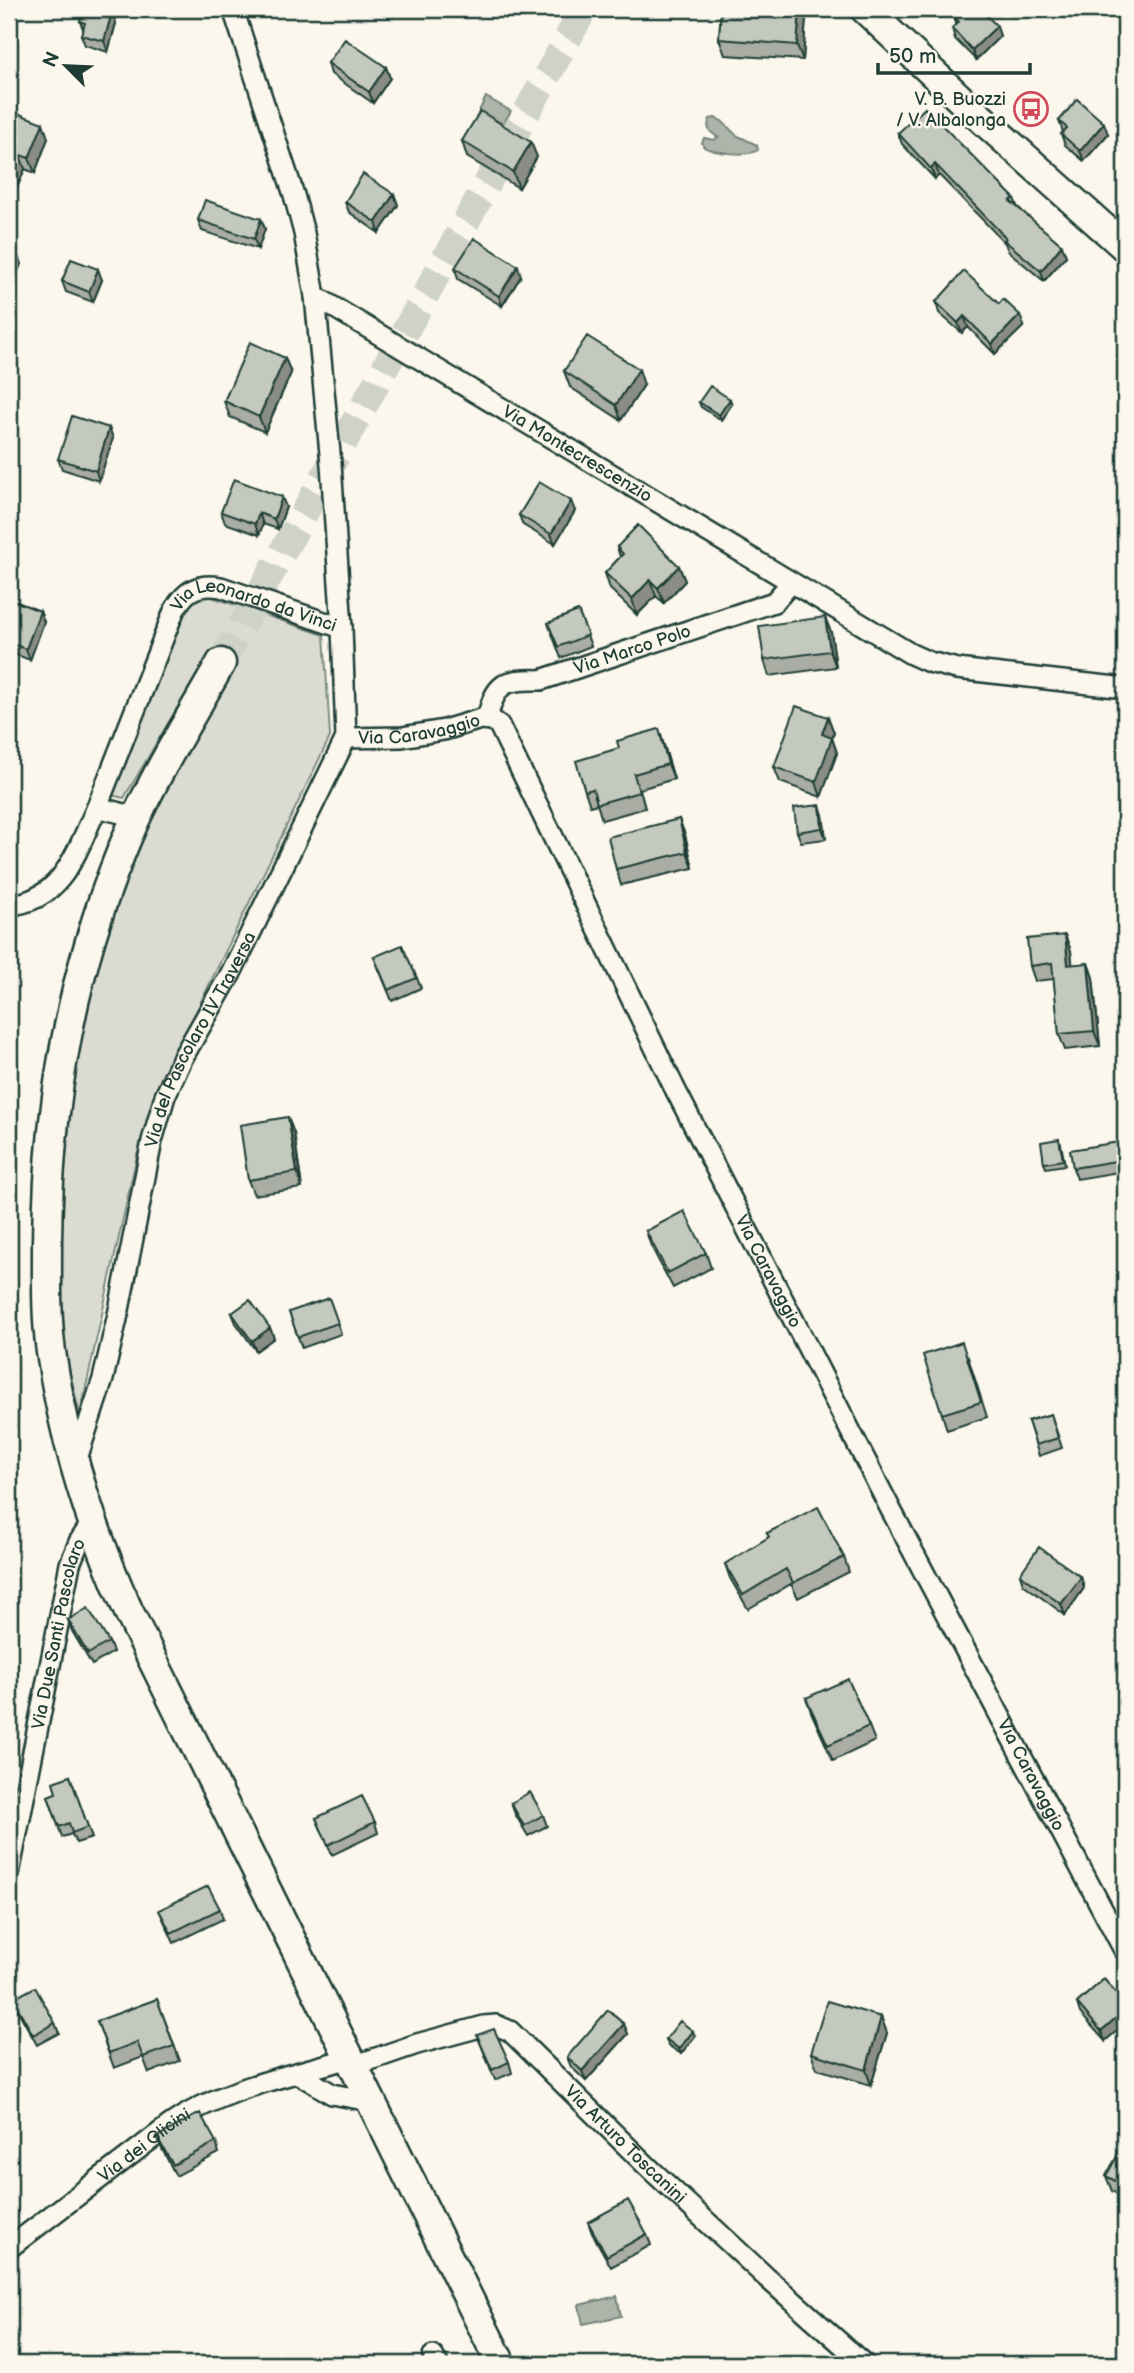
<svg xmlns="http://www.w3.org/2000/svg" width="1134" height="2373" font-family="'Balsamiq Sans',sans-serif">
	<rect width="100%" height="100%" fill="#fbf7ec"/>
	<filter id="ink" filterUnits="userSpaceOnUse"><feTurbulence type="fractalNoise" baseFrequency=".0143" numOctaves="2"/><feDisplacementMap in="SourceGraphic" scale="14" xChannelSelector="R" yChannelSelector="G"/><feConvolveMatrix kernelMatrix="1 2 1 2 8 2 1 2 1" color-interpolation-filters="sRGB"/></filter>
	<g filter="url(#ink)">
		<path fill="#dbdcd1" stroke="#7d8c82" stroke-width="2" d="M203,594L324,635L330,737L155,1096L137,1155L80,1414L67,1361L61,1295L60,1235L73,1069L88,997L124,868L231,665L209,654L124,798L111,795L187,602Z"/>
		<path fill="#adb4aa" stroke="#74847b" stroke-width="2" d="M486,97L511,111L503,124L479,111Z
			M715,118L722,121L736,135L757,145L758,150C747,157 716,153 704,147L702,143L704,138L714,140L718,137C711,133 705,129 710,119Z
			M617,2296L621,2316L583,2324L579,2305Z"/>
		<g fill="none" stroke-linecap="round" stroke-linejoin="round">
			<path stroke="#cfd2c7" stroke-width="28" stroke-dasharray="28 14" stroke-linecap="butt" d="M221,663L584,9"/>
			<g stroke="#1f3d34" stroke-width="24">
				<g id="minor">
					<path id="s1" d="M315,296L911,654L929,662L957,669L1125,688"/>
					<path id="s2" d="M487,719C496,682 504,679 541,680L774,602L791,583"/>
					<path id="s3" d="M346,738L402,737L444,730L481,719L492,720L499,725L674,1087L890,1508L1125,1952"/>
					<path id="s4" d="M97,807L174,611C185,590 198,583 221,587L342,628"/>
					<path d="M9,905C63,901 77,850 97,807L136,817"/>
					<path id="s5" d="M75,1465L103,1379L119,1310L152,1141L165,1096L183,1057L231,973L346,738L342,628L331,464L315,296L304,233L294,195L233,9"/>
					<path id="s6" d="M9,1874L70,1564L79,1542L93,1521"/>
					<path id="s7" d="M353,2066L417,2044L484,2026L496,2025L510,2031L648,2167L766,2277L864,2364"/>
					<path d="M297,2073L332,2094L370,2101"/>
					<path id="s8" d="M9,2248L171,2124C223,2088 290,2076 349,2058"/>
					<path d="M433,2356L438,2364"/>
				</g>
			</g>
			<g stroke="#1f3d34" stroke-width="33">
				<path id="secondary" d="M865,9L974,112L1125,247
					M221,663C186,726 146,788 120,855C71,977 48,1110 47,1242C47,1279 46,1316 51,1352C64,1441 91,1528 128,1610L501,2364"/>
			</g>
			<use href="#minor" stroke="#fbf7ec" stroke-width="19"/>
			<use href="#secondary" stroke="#fbf7ec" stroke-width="28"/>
		</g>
		<path fill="#a9ada3" stroke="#1f3d34" stroke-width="2" d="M721,9H803L806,17L803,60L725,55L719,39Z
			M112,12L116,23L108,52L85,45L81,35L83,29L80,21Z
			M954,16L1000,36L976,60L955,39L952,28L956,24Z
			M328,63L386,67L390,78L373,103L331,74Z
			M9,110L48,138L35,173L25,169L18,185L9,182Z
			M1059,121L1108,134L1084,161L1065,145L1061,134L1063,132Z
			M898,133L1014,198L1017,206L1066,256L1044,281L1008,251L1005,243L939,175L935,179L902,144Z
			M462,141L537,157L519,188L467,157Z
			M394,194L398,205L379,233L349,212L345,202Z
			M261,219L265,229L258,249L202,231L198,220Z
			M455,268L521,276L502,306L458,279Z
			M102,280L93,302L66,292L62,281Z
			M936,302L1024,326L995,354L968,327L962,333L939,313Z
			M285,358L291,373L265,432L230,417L224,401Z
			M564,371L644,385L621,420L570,387Z
			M699,402L732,404L721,420L701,407Z
			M109,428L113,438L99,481L62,469L58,459Z
			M286,507L278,529L263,524L259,535L225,523L221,512Z
			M575,511L555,544L523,525L519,515Z
			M617,547L679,566L685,581L664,603L656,596L637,615L610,589L605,573L620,557Z
			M9,599L40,611L44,622L30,660L9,652Z
			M578,611L591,646L561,658L548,623Z
			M831,632L836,667L769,676L764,660Z
			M828,717L834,733L832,738L837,753L821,797L780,782L774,767Z
			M659,729L674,779L640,789L645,808L602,820L597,804L590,806L585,791L619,748Z
			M823,815L826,839L801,842L797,832Z
			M679,819L685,835L693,868L621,885L616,869Z
			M1065,935L1071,951L1072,965L1088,963L1093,978L1100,1046L1065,1050L1059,1034L1054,979L1035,981L1030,966Z
			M374,957L417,978L421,988L392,1001Z
			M294,1133L302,1188L254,1195L248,1180Z
			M1061,1144L1065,1165L1046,1168L1044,1163Z
			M1123,1152L1125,1171L1077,1179L1073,1168Z
			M646,1231L706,1253L711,1268L673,1288L651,1246Z
			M329,1298L341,1334L302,1348L289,1312Z
			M232,1313L270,1328L274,1338L256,1351L236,1323Z
			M968,1357L987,1417L947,1430L942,1414Z
			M1051,1414L1062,1448L1039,1456L1028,1421Z
			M767,1533L844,1557L849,1572L798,1598L791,1584L748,1609L730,1578L725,1564L769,1537Z
			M1020,1574L1081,1577L1084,1588L1065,1615L1023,1584Z
			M68,1620L109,1642L113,1652L92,1665L72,1631Z
			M806,1698L869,1726L875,1741L833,1761L812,1714Z
			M70,1776L92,1838L76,1843L72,1834L62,1837L48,1796L56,1793Z
			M511,1803L543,1815L547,1826L528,1836L515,1814Z
			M316,1818L375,1822L378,1833L332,1855Z
			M220,1909L223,1919L174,1943L159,1910Z
			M1104,1979L1105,2041L1080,2013L1077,2003Z
			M13,1999L55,2023L59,2033L37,2045L17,2009Z
			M157,1999L180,2061L149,2073L143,2057L114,2068L97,2021Z
			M881,2017L887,2033L871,2085L817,2069L811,2053Z
			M624,2024L628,2034L586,2081L571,2067L567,2057Z
			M477,2035L509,2062L512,2073L495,2080Z
			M695,2036L681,2054L668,2045L666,2039Z
			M157,2137L216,2142L219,2153L176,2176L161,2147Z
			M1125,2142V2199L1112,2191L1106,2176Z
			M588,2222L647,2234L651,2245L611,2267L592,2233Z"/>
		<path fill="#898d85" stroke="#1f3d34" stroke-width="2" d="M800,9H803L806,17L803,60L797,45Z
			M112,12L116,23L108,52L104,41Z
			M997,26L1000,36L976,60L972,50Z
			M386,67L390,78L373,103L369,92Z
			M43,123L48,138L35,173L29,158Z
			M1104,123L1108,134L1084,161L1080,151Z
			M531,142L537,157L519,188L513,172Z
			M20,155L25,169L18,185L13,171Z
			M935,164L939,175L935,179L931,169Z
			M394,194L398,205L379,233L376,222Z
			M261,219L265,229L258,249L254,239Z
			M1062,245L1066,256L1044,281L1041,271Z
			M15,248L21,264L9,296V266Z
			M518,266L521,276L502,306L499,296Z
			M98,269L102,280L93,302L89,292Z
			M1020,315L1024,326L995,354L992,344Z
			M964,316L968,327L962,333L958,323Z
			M285,358L291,373L265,432L259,417Z
			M639,369L644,385L621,420L616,405Z
			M730,399L732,404L721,420L719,415Z
			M109,428L113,438L99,481L96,471Z
			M282,497L286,507L278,529L274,519Z
			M571,501L575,511L555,544L551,534Z
			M259,513L263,524L259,535L255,524Z
			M679,566L685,581L664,603L658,588Z
			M650,580L656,596L637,615L632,599Z
			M40,611L44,622L30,660L26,649Z
			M825,617L831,632L836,667L830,651Z
			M828,717L834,733L832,738L837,753L821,797L816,782L822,734Z
			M659,729L664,745L674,779L668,764Z
			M820,805L823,815L826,839L822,828Z
			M679,819L685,835L693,868L687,852Z
			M1065,935L1071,951L1074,981L1068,965Z
			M1088,963L1093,978L1100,1046L1094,1031Z
			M288,1117L294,1133L302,1188L297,1172Z
			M1119,1142L1123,1152L1125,1168L1122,1160Z
			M270,1328L274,1338L256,1351L252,1341Z
			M1081,1577L1084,1588L1065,1615L1061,1604Z
			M1125,2010V2024L1105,2041L1101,2031Z
			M881,2017L887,2033L871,2085L866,2070Z
			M624,2024L628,2034L586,2081L582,2071Z
			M693,2031L695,2036L681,2054L679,2049Z"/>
		<path fill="#c4c9be" stroke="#1f3d34" stroke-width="2" d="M84,9H100L112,12L104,41L81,35L85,23L80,21Z
			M721,9H800L797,45L719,39Z
			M961,9H980L997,26L972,50L952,28L959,22L954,16Z
			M345,39L386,67L369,92L328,63Z
			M1077,99L1104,123L1080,151L1061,134L1067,128L1059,121Z
			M925,108L1014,198L1010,201L1062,245L1041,271L1004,240L1006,238L935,164L931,169L898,133Z
			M9,110L43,123L29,158L20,155L13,171L9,169Z
			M480,111L531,142L513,172L462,141Z
			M363,174L394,194L376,222L345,202Z
			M205,200L261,219L254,239L198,220Z
			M474,238L518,266L499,296L455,268Z
			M9,246L15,248L9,266Z
			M71,259L98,269L89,292L62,281Z
			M964,271L999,304L1003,299L1020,315L992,344L964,316L958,323L936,302Z
			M587,336L639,369L616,405L564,371Z
			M250,342L285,358L259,417L224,401Z
			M710,386L730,399L719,415L699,402Z
			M72,416L109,428L96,471L58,459Z
			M234,479L282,497L274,519L259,513L255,524L221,512Z
			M539,482L571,501L551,534L519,515Z
			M638,525L679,566L658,588L650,580L632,599L605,573L623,554L617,547Z
			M9,599L40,611L26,649L9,643Z
			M578,611L588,635L558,647L548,623Z
			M825,617L830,651L764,660L759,626Z
			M796,706L828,717L822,734L832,738L816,782L774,767Z
			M659,729L668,764L634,774L639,792L597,804L593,789L585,791L576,761L619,748L617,741Z
			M820,805L822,828L797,832L794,808Z
			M679,819L687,852L616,869L608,837Z
			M1065,935L1068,965L1088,963L1094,1031L1059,1034L1052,963L1030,966L1027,939Z
			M402,945L417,978L388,990L374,957Z
			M288,1117L297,1172L248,1180L240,1125Z
			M1059,1139L1063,1160L1044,1163L1041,1142Z
			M1119,1142L1122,1160L1073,1168L1070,1150Z
			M684,1211L706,1253L668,1273L646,1231Z
			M329,1298L338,1323L298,1337L289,1312Z
			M250,1300L270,1328L252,1341L232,1313Z
			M962,1342L981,1402L942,1414L923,1355Z
			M1051,1414L1058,1438L1036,1445L1028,1421Z
			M818,1507L844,1557L793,1583L786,1569L743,1595L725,1564L769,1537L767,1533Z
			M1039,1547L1081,1577L1061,1604L1020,1574Z
			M88,1608L109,1642L88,1654L68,1620Z
			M848,1679L869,1726L828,1745L806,1698Z
			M70,1776L88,1827L72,1833L69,1823L59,1827L48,1796L56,1793L53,1782Z
			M530,1792L543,1815L524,1826L511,1803Z
			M362,1796L375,1822L328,1845L316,1818Z
			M208,1886L220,1909L171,1933L159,1910Z
			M1104,1979L1125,2004V2010L1101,2031L1077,2003Z
			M35,1987L55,2023L33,2035L13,1999Z
			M157,1999L174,2046L143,2057L137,2042L109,2053L97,2021Z
			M827,2001L881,2017L866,2070L811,2053Z
			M608,2010L624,2024L582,2071L567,2057Z
			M680,2021L693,2031L679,2049L666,2039Z
			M494,2029L509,2062L492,2070L477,2035Z
			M200,2113L216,2142L173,2165L157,2137Z
			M1125,2142V2186L1106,2176Z
			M628,2200L647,2234L607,2256L588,2222Z"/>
	</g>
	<defs>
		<g id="bus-ring" transform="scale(1.75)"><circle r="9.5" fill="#fbf7ec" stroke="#d1495b" stroke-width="1.5"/><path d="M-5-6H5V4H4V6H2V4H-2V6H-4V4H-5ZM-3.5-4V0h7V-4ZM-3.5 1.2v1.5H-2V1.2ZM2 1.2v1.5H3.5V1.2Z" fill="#d1495b"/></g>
	</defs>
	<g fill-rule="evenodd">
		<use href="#bus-ring" x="1031" y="109"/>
	</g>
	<g text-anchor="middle" stroke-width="5" stroke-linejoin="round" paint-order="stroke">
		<g font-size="18" fill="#1f3d34" stroke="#fbf7ec" text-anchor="end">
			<text x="1006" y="105">V. B. Buozzi<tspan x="1006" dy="21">/ V. Albalonga</tspan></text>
		</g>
		<g font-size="18" fill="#1f3d34" stroke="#fbf7ec">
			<text dy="6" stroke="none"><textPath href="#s1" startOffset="306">Via Montecrescenzio</textPath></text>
			<text dy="6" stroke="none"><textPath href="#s4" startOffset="301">Via Leonardo da Vinci</textPath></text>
			<text dy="6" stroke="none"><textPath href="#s2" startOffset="173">Via Marco Polo</textPath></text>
			<text dy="6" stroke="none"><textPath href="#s3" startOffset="74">Via Caravaggio</textPath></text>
			<text dy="6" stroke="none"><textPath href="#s5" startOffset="446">Via del Pascolaro IV Traversa</textPath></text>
			<text dy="6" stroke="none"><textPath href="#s3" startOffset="766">Via Caravaggio</textPath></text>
			<text dy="6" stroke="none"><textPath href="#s6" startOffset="245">Via Due Santi Pascolaro</textPath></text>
			<text dy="6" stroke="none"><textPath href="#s3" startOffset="1334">Via Caravaggio</textPath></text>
			<text dy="6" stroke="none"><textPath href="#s7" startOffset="326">Via Arturo Toscanini</textPath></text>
			<text dy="6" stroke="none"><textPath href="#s8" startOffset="170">Via dei Glicini</textPath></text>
		</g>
	</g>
	<rect width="1134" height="2373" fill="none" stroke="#fbf7ec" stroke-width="35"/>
	<rect x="18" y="18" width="1099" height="2338" fill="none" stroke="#1f3d34" stroke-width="2.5" filter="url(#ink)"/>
	<g transform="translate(66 66) rotate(294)" stroke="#fbf7ec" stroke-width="5" paint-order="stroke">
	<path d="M0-5L12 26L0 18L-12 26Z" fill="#1f3d34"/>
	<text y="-10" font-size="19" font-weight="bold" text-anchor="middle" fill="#1f3d34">N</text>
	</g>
	<path d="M878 63v10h152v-10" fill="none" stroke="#1f3d34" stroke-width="3.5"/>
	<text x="889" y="63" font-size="21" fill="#1f3d34" stroke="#fbf7ec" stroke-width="5" paint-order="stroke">50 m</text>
</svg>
